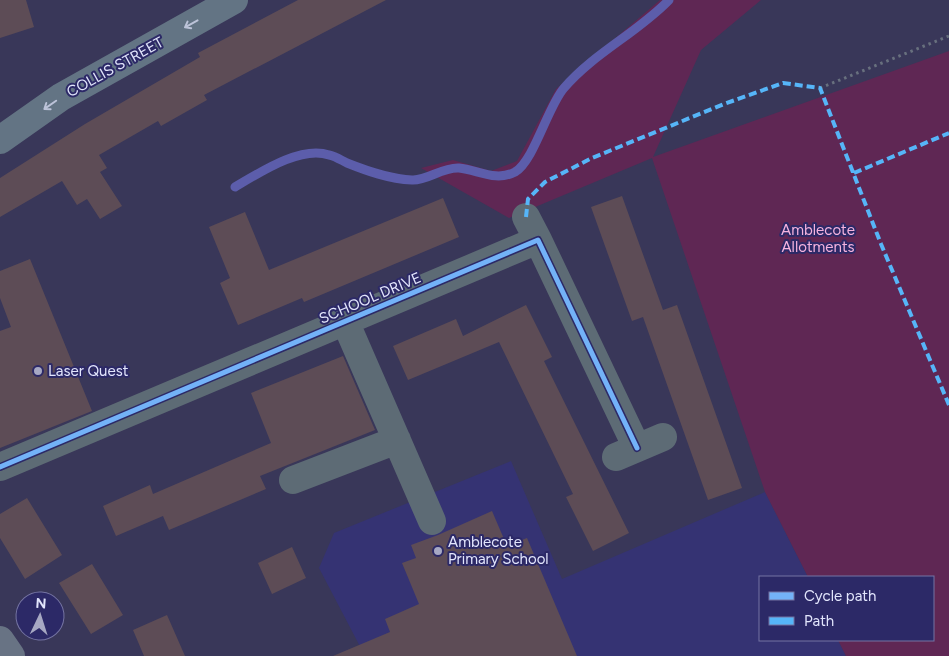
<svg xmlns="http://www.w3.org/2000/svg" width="949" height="656" font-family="Figtree,sans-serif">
	<rect width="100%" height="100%" fill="#393759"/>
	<path fill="#353373" d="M511,461L562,579L765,492L808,577H760V640H838L846,656H365L319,568L334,533Z"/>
	<path fill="#5f2754" d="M660,0H761L701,50L653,157L949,51V656H846L838,640H933V577H808L765,492L652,158L509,218L421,168L453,160L491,171L517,161L556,89Z"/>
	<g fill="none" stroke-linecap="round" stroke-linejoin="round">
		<path stroke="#5c5dab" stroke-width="9" d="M235,187C259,173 301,145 329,155C335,156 341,160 347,163C367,171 389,179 412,180C427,181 442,167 459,168C478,170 496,182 515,172C534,161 548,106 564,88C594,53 637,33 669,0"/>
	</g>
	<path fill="#5d4c56" d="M0,0H26L34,27L0,38Z
		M298,0H386L204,95L207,100L161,126L158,121L99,155L107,168L100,172L122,206L100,219L87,199L77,205L62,181L0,217V178L85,124L200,57L198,53Z
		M622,196L663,310L677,305L742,488L708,500L643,317L632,321L591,207Z
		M443,198L459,237L304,302L302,298L238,325L220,283L230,278L209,227L245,212L269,270Z
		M30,259L92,411L0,448V331L11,327L0,298V271Z
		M526,305L552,357L544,361L629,533L593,551L566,497L573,494L499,342L408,380L393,346L456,319L463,336Z
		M343,356L375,430L260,476L266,489L169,530L163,516L116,536L103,506L150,485L153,494L271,443L251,393Z
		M27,498L62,555L25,579L0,538V514Z
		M492,511L507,546L527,538L577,656H333L390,632L385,619L419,604L402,563L416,558L411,545L438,535Z
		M292,547L306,578L272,594L258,563Z
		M92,564L123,615L91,634L59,583Z
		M167,615L185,656H144L133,630Z"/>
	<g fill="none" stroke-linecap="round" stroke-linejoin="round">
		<path stroke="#68707e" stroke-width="3" stroke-dasharray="2.5 4" stroke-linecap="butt" d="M820,88L949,36"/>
		<path stroke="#5d6b75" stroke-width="28" d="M526,217L538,240
			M345,321L432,521
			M616,457L663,437
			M0,467L538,240L637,448
			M293,480L397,440"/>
		<path stroke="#637484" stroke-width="28" d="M0,140L61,97L234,0"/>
		<path stroke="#687384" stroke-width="28" d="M0,640L11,656"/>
		<path stroke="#56b5f8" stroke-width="4" stroke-dasharray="8 4" stroke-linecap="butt" d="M854,173L949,133
			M526,217L528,199L545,182L592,158L724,104L783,83L820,88L881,244L949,405"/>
		<g stroke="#2c2967" stroke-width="8">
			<path id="cycleway" d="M0,467L538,240L637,448"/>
		</g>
		<use href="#cycleway" stroke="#73b2f8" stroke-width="5"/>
	</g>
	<defs><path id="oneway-shaft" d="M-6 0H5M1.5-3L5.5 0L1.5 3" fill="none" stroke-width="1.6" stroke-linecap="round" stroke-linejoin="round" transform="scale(1.25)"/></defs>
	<g stroke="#bcc3d8">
		<use href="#oneway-shaft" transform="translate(191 24) rotate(151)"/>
		<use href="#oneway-shaft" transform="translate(50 105) rotate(145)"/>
	</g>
	<g fill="#a7a8c3" stroke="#2c2967" stroke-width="2">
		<circle cx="38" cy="371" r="5"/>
		<circle cx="438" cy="551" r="5"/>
	</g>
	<g text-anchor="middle" stroke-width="4" stroke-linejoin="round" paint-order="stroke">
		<g font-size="15" fill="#e2e5fc" stroke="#2c2967">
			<text transform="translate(115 67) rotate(-29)" y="5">COLLIS STREET</text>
			<text transform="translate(370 298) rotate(-23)" y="5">SCHOOL DRIVE</text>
		</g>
		<g font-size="15" fill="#f6b3de" stroke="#2c2967">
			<text x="818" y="235">Amblecote<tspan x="818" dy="17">Allotments</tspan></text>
		</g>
		<g font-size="15" fill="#e2e5fc" stroke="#2c2967" text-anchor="start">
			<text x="48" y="376">Laser Quest</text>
			<text x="448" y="547">Amblecote<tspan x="448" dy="17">Primary School</tspan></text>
		</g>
	</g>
	<rect x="759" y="576" width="175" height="65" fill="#2c2967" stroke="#7574a3"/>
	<rect x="769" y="592" width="25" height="8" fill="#73b2f8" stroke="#7574a3"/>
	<text x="804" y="601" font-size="15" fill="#e2e5fc">Cycle path</text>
	<rect x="769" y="617" width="25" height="8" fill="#56b5f8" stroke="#7574a3"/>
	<text x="804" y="626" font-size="15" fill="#e2e5fc">Path</text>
	<g transform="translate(40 616) rotate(4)"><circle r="24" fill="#2c2967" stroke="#7574a3"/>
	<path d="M0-4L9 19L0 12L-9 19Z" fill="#a7a8c3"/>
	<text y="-8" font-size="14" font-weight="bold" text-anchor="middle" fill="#e2e5fc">N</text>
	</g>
</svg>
